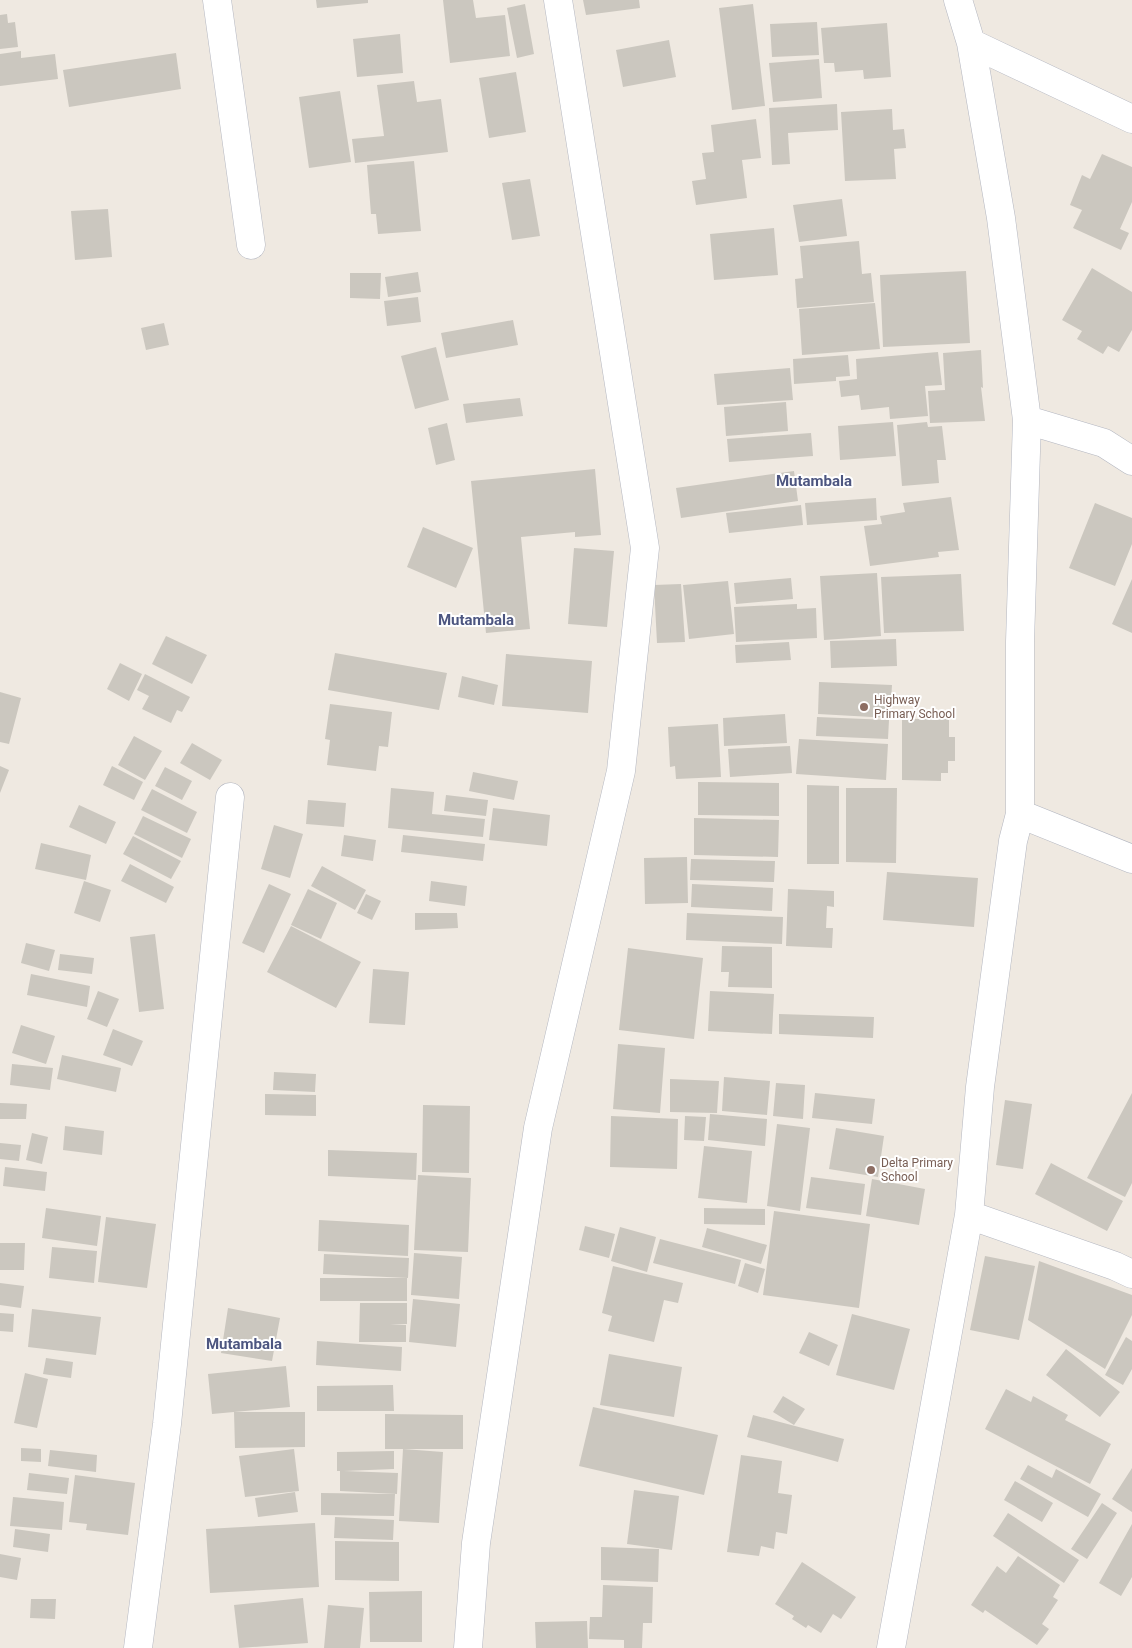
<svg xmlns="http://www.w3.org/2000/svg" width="1132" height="1648" font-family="Roboto,sans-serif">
	<rect width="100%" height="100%" fill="#efe9e1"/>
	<path fill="#cbc7bf" d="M316,0H368V3L317,8Z
		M443,0H473L476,18L505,15L510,56L450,63Z
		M583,0H639L640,8L586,15Z
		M525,4L534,54L517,58L507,8Z
		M753,4L765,106L732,110L719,8Z
		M7,14L8,23L15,22L18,47L0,49V15Z
		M817,22L819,55L772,57L770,24Z
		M887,23L891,77L864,79L863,70L835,72L834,63H824L821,28Z
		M400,34L403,73L357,77L353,39Z
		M669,40L676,77L623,87L616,50Z
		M21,51V58L55,54L58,79L0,86V54Z
		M176,53L181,89L69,107L63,70Z
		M819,59L822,98L773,102L769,63Z
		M516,72L526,132L489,138L479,78Z
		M414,81L417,102L441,99L448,152L355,163L352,139L384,136L377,85Z
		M340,91L351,162L309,168L299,97Z
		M837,104L838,130L788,133L790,164L772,165L769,108Z
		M892,109L893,130L904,129L906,148L894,149L896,179L845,181L841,112Z
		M756,119L761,158L742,160L747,198L696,205L692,181L706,179L702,153L714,152L711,125Z
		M1102,154L1132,167V202L1120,229L1129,233L1121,250L1073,228L1082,210L1070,205L1082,175L1090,179Z
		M414,161L421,231L378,234L376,214H371L367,165Z
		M530,179L540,236L512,240L502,183Z
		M842,199L847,236L799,242L793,205Z
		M108,209L112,257L75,260L71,211Z
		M774,228L778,275L714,280L710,234Z
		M859,241L862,274L871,273L874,302L797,308L795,279L803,278L800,246Z
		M1092,268L1132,292V330L1119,352L1108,346L1103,354L1077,339L1082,331L1062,320Z
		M966,271L970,343L883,347L880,275Z
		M418,272L421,292L388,297L385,277Z
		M350,273H381L380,299L350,298Z
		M418,297L421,322L387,326L384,301Z
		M875,303L880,349L802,355L799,309Z
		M513,320L518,345L446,358L441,333Z
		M164,323L169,345L146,350L141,328Z
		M436,347L449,400L415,409L401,356Z
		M981,350L983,388L981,387L985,421L930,423L928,391L945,390L943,353Z
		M938,352L942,385L925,386L928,416L890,419L889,407L861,410L859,395L841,397L839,381L857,379L856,359Z
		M848,355L850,376L836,377V381L794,384L793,359Z
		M790,368L793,400L717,405L714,374Z
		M520,398L523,416L466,423L463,404Z
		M786,402L788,431L726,436L724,407Z
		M893,422L896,456L840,460L838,426Z
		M927,422L928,427L942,426L946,460H937L939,483L902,486L897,425Z
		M447,423L455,460L436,465L428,428Z
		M811,433L813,456L729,462L727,439Z
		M595,469L601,535L575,537V532L521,537L530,629L486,633L471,481Z
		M794,471L798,501L681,518L676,488Z
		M951,497L959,550L938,552L939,557L870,566L864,526L882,524L880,516L905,512L903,503Z
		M876,498L877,520L807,525L805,503Z
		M1095,503L1132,518V544L1115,586L1069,568Z
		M801,505L803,525L729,533L726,513Z
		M423,527L473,548L456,588L407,567Z
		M574,548L614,551L607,627L568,624Z
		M877,573L881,636L824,640L820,576Z
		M961,574L964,631L884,633L881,577Z
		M791,578L793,599L736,604L734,583Z
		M1132,579V633L1112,624Z
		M728,581L734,634L689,639L683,585Z
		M681,584L685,642L657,643L654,585Z
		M797,604V609L816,608L817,638L736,642L734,607Z
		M166,636L207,655L192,684L152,664Z
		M896,639L897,666L831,668L830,641Z
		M789,642L791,660L736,663L735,645Z
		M335,653L447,673L439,710L328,690Z
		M506,654L592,661L588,713L502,706Z
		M120,663L142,674L129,701L107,689Z
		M145,674L190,697L182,712L177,710L171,723L142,709L149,696L137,690Z
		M462,676L498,685L494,705L458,697Z
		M819,682L892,685L890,718L818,714Z
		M0,692L21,698L9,744L0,742Z
		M330,704L392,712L388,747L379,746L376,771L327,765L330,740L325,739Z
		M785,714L787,743L724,746L723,718Z
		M817,717L889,720L888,739L816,736Z
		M902,719H949V737H955V761H948V773H941V781L902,780Z
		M718,724L721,777L676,779L675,766L670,767L668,727Z
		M134,736L162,751L145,780L118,765Z
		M799,739L888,744L886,780L796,774Z
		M192,743L222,760L210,780L180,763Z
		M790,746L792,773L730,777L728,749Z
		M0,766L9,770L0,793Z
		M112,766L143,782L134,800L103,785Z
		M165,767L192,781L182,800L155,786Z
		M473,772L518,781L514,800L469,791Z
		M698,782L779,783V816L698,815Z
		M807,785L839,786V864H807Z
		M391,788L434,792L432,814L485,819L483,837L388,828Z
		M846,788H897L896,863L846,862Z
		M152,789L197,812L187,833L141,810Z
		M446,795L488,800L486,816L444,811Z
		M308,800L346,803L344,827L306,824Z
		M79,805L116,822L106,844L69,827Z
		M493,808L550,815L547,846L489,840Z
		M143,816L191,839L182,858L134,834Z
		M694,818L779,820L778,857L694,855Z
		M274,825L303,834L290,878L261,869Z
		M344,835L376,840L373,861L341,856Z
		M403,835L485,844L483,861L401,852Z
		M133,836L181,861L171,879L123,854Z
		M41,843L91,855L86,880L35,869Z
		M687,857L688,903L645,904L644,858Z
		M691,859L775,861L774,882L690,880Z
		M130,864L174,887L166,903L121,881Z
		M322,866L366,890L355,910L311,886Z
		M887,872L978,878L974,927L883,920Z
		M84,881L111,890L100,922L74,913Z
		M431,881L467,886L465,906L429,901Z
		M269,884L291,894L264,953L242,943Z
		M692,884L773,888L772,911L691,907Z
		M308,889L337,903L321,939L291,925Z
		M788,889L834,891V907L827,906L826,928H833L832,948L786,946Z
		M366,894L381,901L372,920L357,913Z
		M415,913H457L458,928L415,930Z
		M687,913L783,917L782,944L686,940Z
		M291,926L361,962L336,1008L267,972Z
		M155,934L164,1009L139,1012L130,937Z
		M26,943L55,950L49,971L21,963Z
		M722,946L772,947V988L728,987L729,972H721Z
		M628,948L703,958L694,1039L619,1030Z
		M60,954L94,958L92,974L58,970Z
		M373,969L409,972L405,1025L369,1023Z
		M31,974L90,986L87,1007L27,995Z
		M98,991L119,999L107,1027L87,1019Z
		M710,991L774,994L772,1034L708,1031Z
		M779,1014L874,1017L873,1038L779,1034Z
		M21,1025L55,1036L46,1064L12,1053Z
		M113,1029L143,1041L132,1066L103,1055Z
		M618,1044L665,1048L660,1113L613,1109Z
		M62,1055L121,1068L116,1092L57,1079Z
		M12,1064L53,1068L50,1090L10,1085Z
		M274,1072L316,1074L315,1092L273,1090Z
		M724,1077L770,1081L767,1115L722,1111Z
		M670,1079L719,1081L717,1113L670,1112Z
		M776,1083L805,1085L803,1119L773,1116Z
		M815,1093L875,1099L872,1124L812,1118Z
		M1132,1093V1183L1125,1197L1087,1178Z
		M265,1094L316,1095V1116L265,1115Z
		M1005,1100L1032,1104L1023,1169L996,1165Z
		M0,1103L27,1104L26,1119H0Z
		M423,1105L470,1106L469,1173L422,1172Z
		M710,1114L767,1119L765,1146L708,1140Z
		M611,1116L678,1119L677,1169L610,1167Z
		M685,1116L706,1117L704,1141L684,1140Z
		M777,1124L810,1128L800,1211L767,1206Z
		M65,1126L104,1131L102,1155L63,1150Z
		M836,1128L884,1136L878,1177L829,1169Z
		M32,1133L48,1137L42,1164L26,1160Z
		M0,1143L21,1145L19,1161L0,1159Z
		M704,1146L752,1151L747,1203L698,1198Z
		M328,1150L417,1153L416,1180L328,1176Z
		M1051,1163L1123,1201L1107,1231L1035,1194Z
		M5,1167L47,1172L45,1191L3,1186Z
		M418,1175L471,1178L468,1252L414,1250Z
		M811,1177L865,1184L861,1215L806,1208Z
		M872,1179L925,1189L919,1225L866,1216Z
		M46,1208L101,1216L97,1246L42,1238Z
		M704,1208L765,1209V1225L704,1224Z
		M774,1211L870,1224L859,1308L763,1295Z
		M106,1217L156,1224L147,1288L98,1282Z
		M319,1220L409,1225L408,1256L318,1251Z
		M585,1226L615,1234L609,1258L579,1250Z
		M620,1227L656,1237L647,1272L611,1261Z
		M707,1228L767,1245L761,1264L702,1247Z
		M660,1239L741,1260L735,1284L653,1263Z
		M0,1243H25L24,1270H0Z
		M52,1247L97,1251L94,1283L49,1278Z
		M414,1253L462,1257L459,1299L411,1295Z
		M324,1254L409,1258L408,1278L323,1274Z
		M985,1256L1035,1266L1019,1340L970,1330Z
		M1039,1261L1132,1295V1315L1105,1369L1028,1320Z
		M745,1263L765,1269L758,1293L738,1286Z
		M613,1266L683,1283L678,1303L664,1300L654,1342L608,1331L612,1316L602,1313Z
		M320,1278H407V1301H320Z
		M0,1283L24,1286L21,1308L0,1305Z
		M413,1299L460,1304L456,1347L409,1342Z
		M360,1303H407V1324H390L406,1325V1342H359Z
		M228,1308L280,1318L272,1361L221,1353Z
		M32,1309L101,1317L96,1355L28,1347Z
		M0,1313L14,1314L13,1332L0,1331Z
		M852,1314L910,1329L894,1390L836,1375Z
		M809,1332L838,1345L829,1366L799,1353Z
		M1126,1337L1132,1341V1369L1123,1385L1105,1375Z
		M317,1341L402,1347L401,1371L316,1365Z
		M1066,1349L1120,1392L1100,1417L1046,1375Z
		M609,1354L682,1367L674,1417L600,1405Z
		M46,1358L73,1362L71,1378L43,1374Z
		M286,1366L290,1407L212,1414L208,1374Z
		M25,1373L48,1379L37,1428L14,1423Z
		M393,1385L394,1411H317V1386Z
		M1006,1389L1031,1402L1033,1396L1068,1415L1065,1420L1111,1444L1090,1484L985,1429Z
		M783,1396L805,1409L794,1425L773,1412Z
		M593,1407L718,1435L704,1495L579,1466Z
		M234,1412H305V1447L235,1448Z
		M385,1414L463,1415V1449H385Z
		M753,1415L844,1439L838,1462L747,1437Z
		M21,1448L41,1449V1462L21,1461Z
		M294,1449L299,1491L245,1497L239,1456Z
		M403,1449L443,1452L439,1523L399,1521Z
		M50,1450L97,1455L96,1472L48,1466Z
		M394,1451V1469L344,1471L398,1473L397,1494L340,1491V1471H337V1452Z
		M741,1455L782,1461L778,1493L792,1495L787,1534L776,1532L774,1549L761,1546L759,1556L727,1552Z
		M1028,1465L1052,1478L1056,1469L1101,1494L1088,1517L1020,1479Z
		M1132,1468V1512L1112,1499Z
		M29,1473L69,1478L67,1494L27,1490Z
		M75,1475L135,1483L128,1535L86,1530L87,1524L69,1522Z
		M1015,1481L1053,1503L1042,1522L1004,1500Z
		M634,1490L679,1496L672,1550L627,1544Z
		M295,1492L298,1512L258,1517L255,1498Z
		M321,1493L395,1494L394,1516L321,1515Z
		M13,1497L64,1502L62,1530L10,1526Z
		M1102,1503L1117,1513L1087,1559L1071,1549Z
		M1008,1513L1079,1560L1064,1583L993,1536Z
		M335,1517L394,1520L393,1540L334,1538Z
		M315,1523L319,1587L210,1593L206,1529Z
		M1132,1524V1577L1121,1596L1099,1583Z
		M15,1529L50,1534L48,1552L13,1547Z
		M335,1541L399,1542V1581L335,1580Z
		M601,1547L659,1549L658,1582L601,1580Z
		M0,1554L21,1558L17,1580L0,1577Z
		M1018,1556L1060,1585L1053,1597L1058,1600L1042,1624L1049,1629L1037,1645L985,1610L983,1613L971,1605L997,1566L1006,1573Z
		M802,1562L856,1597L841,1619L833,1614L821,1633L808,1625L806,1628L792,1619L794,1616L775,1604Z
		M603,1585L653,1587L652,1623H643L642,1648H624V1640L589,1639L590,1617H602Z
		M422,1591V1642H370L369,1592Z
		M303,1598L308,1643L239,1648L234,1605Z
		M31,1599H56L55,1619L30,1618Z
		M328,1605L364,1608L360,1648H324Z
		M587,1621L588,1648H536L535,1622Z"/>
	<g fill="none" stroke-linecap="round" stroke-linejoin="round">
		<g stroke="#b4b7c1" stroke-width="29">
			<path id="minor" d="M217,0L251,245
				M971,43L1132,119
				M1027,420L1104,443L1132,461
				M1020,814L1132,859
				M969,1215L1115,1266L1132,1274
				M138,1648L167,1424L230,797
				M468,1648L476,1543L538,1128L621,771L645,548L558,0
				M891,1648L969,1215L980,1087L1013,841L1020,814V642L1027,420L1001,218L971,43L958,0"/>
		</g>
		<use href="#minor" stroke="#fff" stroke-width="28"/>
	</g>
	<g fill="#8d6e63" stroke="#fff" stroke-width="2">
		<circle cx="864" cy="707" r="5"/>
		<circle cx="871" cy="1170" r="5"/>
	</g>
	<g text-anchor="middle" stroke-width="4" stroke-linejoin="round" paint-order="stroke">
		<g font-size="12" fill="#785e54" stroke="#fff" text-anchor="start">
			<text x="874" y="704">Highway<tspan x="874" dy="14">Primary School</tspan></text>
			<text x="881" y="1167">Delta Primary<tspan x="881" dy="14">School</tspan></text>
		</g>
		<g font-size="15" font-weight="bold" fill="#4d5680" stroke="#fff">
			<text x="814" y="486">Mutambala</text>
			<text x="476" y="625">Mutambala</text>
			<text x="244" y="1349">Mutambala</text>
		</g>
	</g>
</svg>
